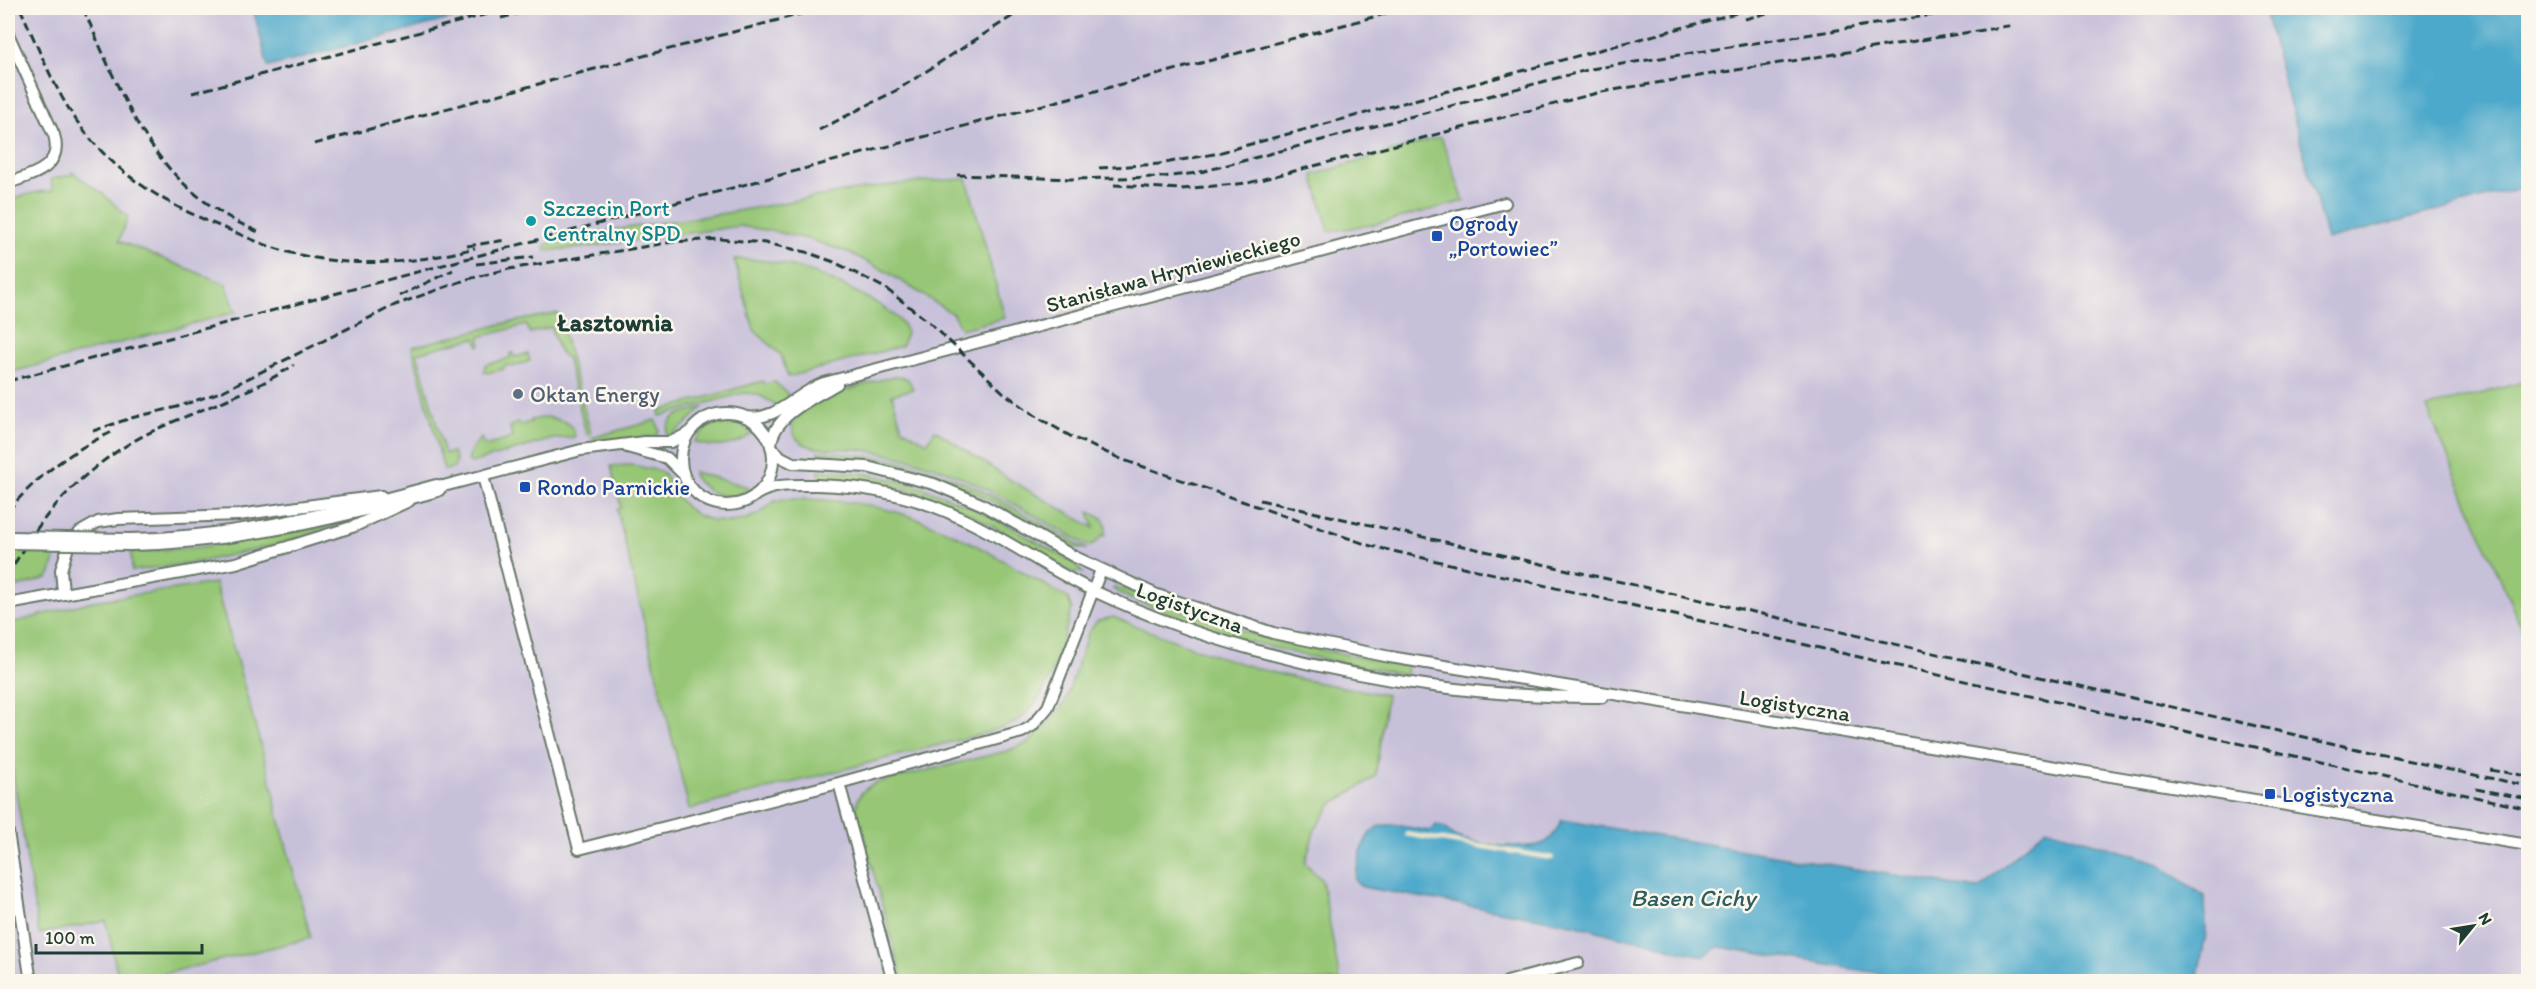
<svg xmlns="http://www.w3.org/2000/svg" width="2536" height="989" font-family="Itim,sans-serif">
	<rect width="100%" height="100%" fill="#fbf7ec"/>
	<filter id="ink" filterUnits="userSpaceOnUse"><feTurbulence type="fractalNoise" baseFrequency=".0167" numOctaves="2"/><feDisplacementMap in="SourceGraphic" scale="12" xChannelSelector="R" yChannelSelector="G"/><feConvolveMatrix kernelMatrix="1 2 1 2 8 2 1 2 1" color-interpolation-filters="sRGB"/></filter>
	<filter id="wash" filterUnits="userSpaceOnUse"><feTurbulence type="fractalNoise" baseFrequency=".008" numOctaves="4" result="noise"/><feDisplacementMap in="SourceGraphic" scale="24" xChannelSelector="R" yChannelSelector="G"/><feGaussianBlur stdDeviation="1.35" result="paint"/><feColorMatrix in="noise" values="0 0 0 0 0 0 0 0 0 0 0 0 0 0 0 0 0 1.4 0 .05"/><feComposite in="paint" operator="in"/></filter>
	<g filter="url(#wash)">
		<rect width="100%" height="100%" fill="#f0e7cc"/>
		<path fill="#c7c0d9" d="M8,8H253L269,67L491,8H2264L2327,240L2528,186V381L2428,408L2526,638L2528,639V981H2197L2206,934L2046,828L1979,889L1562,820L1546,842L1527,847L1462,839L1451,835L1443,827H1433L1431,831L1390,824L1379,827L1358,884L1362,887L1573,924L1623,938L1651,942L1674,950L1704,956L1718,947L1884,974L1883,981H8Z"/>
		<path fill="#96c676" stroke="#5a8255" stroke-width="1.5" d="M1441,137L1464,201L1373,225L1329,231L1313,175Z
			M72,172L103,194L128,217L119,241L226,284L236,312L8,373V200L37,192L53,191L51,179L71,175Z
			M967,179L1005,318L961,329L953,314L887,272L850,253L811,240L777,232L740,226L581,248L546,251L545,245C608,228 673,222 737,211C814,198 889,181 967,179Z
			M734,259C756,259 780,262 802,269C822,275 905,310 906,332C906,336 903,342 902,346L788,377L781,355L754,330Z
			M558,313L591,434L587,435L586,433L567,358L559,352L551,327L530,333L526,325L479,337L481,344L479,346L475,338L417,353L445,454L453,452L456,462L454,468L444,470L412,347L502,324Z
			M513,353L514,357L528,354L530,361L511,367L510,365L504,366V369L488,373L484,372L485,365L510,358V353Z
			M895,376L908,379L913,389L892,395L902,428L927,443L935,430L1012,481L1094,528L1089,512L1102,518L1106,525L1105,536L1102,535L1098,541L1089,546C1025,512 967,470 895,456C881,453 868,450 854,449C839,448 818,451 804,444C797,441 793,434 792,426C801,399 869,383 895,376Z
			M763,381L764,384L775,382L788,394L787,400L778,406L757,394L743,393L660,416L659,411Z
			M2528,381V639H2526L2427,408Z
			M704,407C693,415 681,432 667,437C664,413 687,412 704,407Z
			M547,417C561,420 573,421 575,437L553,439L471,463L468,460L471,450L481,438L485,446L512,438L510,427L519,422L520,425L531,422V420Z
			M656,420L659,430L656,437L595,440L591,438Z
			M723,422L739,424L753,432C735,448 715,449 694,442L708,427Z
			M818,452C879,454 937,467 990,495C1023,512 1054,533 1087,549L1072,547C1042,531 1014,512 984,497C931,471 876,459 818,457Z
			M632,465L660,471L666,477L677,497L687,508L699,516L714,521L731,522L746,519L760,513L775,501L783,499C821,499 859,501 896,512C956,528 1014,568 1068,598L1072,609C1059,647 1052,696 1017,721C1009,727 996,729 986,733L689,809L617,510L621,507L611,466Z
			M819,471C915,469 992,517 1073,562L1083,573L1070,571C1018,541 965,505 905,489C877,482 848,479 819,478Z
			M694,472L748,487L749,489C729,504 705,494 693,475Z
			M357,518L275,545L204,561L132,571L131,552L200,547L271,537Z
			M8,549L57,551L51,573L47,578L8,590Z
			M215,583L275,796V803L311,938L134,981H119L106,921L39,934L8,743V624L93,601Z
			M1115,587L1132,591L1199,617L1279,642L1407,666L1406,675L1302,655L1244,640L1131,599L1113,589Z
			M1113,617C1177,642 1242,668 1310,681C1335,686 1361,690 1387,695L1375,777L1332,804L1315,829L1305,863L1322,880L1340,981H903L856,808C858,794 863,789 876,783L1007,751L1029,742L1055,716L1066,700L1088,633L1097,621Z"/>
		<path fill="#4da9cb" stroke="#367380" stroke-width="1.5" d="M253,8H491L268,67Z
			M2264,8H2528V186L2327,240Z
			M1562,820L1978,889L2046,828L2156,862L2205,897L2206,934L2197,981H1883L1884,974L1719,947L1704,956L1674,950L1651,942L1623,938L1573,924L1362,887L1355,880C1359,858 1363,821 1393,825C1406,826 1418,830 1431,831L1436,825C1445,826 1450,835 1459,838C1476,844 1532,851 1546,842C1554,836 1558,827 1562,820Z"/>
		<path fill="#f0e7cc" d="M1406,832L1554,856V858L1552,860L1405,836Z"/>
	</g>
	<g filter="url(#ink)">
		<g fill="none" stroke-linecap="round" stroke-linejoin="round">
			<g stroke="#687869" stroke-width="14">
				<path id="street" d="M8,34L54,135C64,168 31,175 8,183
					M681 459a46 46 0 1 1 92 0a46 46 0 1 1-92 0Z
					M745,417C777,422 796,393 824,383L1505,203
					M771,446C772,416 814,397 837,384
					M627,447L667,458L682,473
					M771,447L781,457L793,463L867,467L934,484L981,504L1073,556L1157,595L1273,633L1390,657L2528,845
					M483,476L579,849L839,783L1022,732L1032,726L1048,707L1101,570
					M432,489L581,450L645,442H671L689,433
					M755,495C774,483 794,485 816,485C868,486 919,497 965,520C1010,541 1051,571 1096,592C1148,616 1203,636 1258,651C1367,681 1491,698 1603,697
					M63,592L61,570L68,547L80,532L98,522L118,519L238,515L381,496
					M8,604L236,563L355,526L409,501
					M839,783L893,982
					M8,832L31,982
					M1507,982L1578,963"/>
			</g>
			<g stroke="#687869" stroke-width="20">
				<path id="primary" d="M130,542C236,540 336,516 437,488"/>
			</g>
			<use href="#street" stroke="#fff" stroke-width="10"/>
			<use href="#primary" stroke="#fff" stroke-width="16"/>
			<path stroke="#1f3d34" stroke-width="3" stroke-dasharray="9 4.5" stroke-linecap="butt" d="M20,8C40,51 57,98 88,136C124,180 170,206 222,227C242,235 261,244 281,250C345,269 411,265 475,248
				M83,8C127,106 153,188 261,233
				M501,18L539,8
				M1745,19L1786,8
				M192,93L510,8
				M819,130L897,90L1025,8
				M314,144L823,8
				M1099,168L1159,164L1214,154L1755,8
				M957,175L1072,179L1161,177L1197,173L1591,69L1976,8
				M1114,185L1181,189L1248,183L1601,92L2014,25
				M467,246L506,240
				M476,264L533,257
				M399,296L453,270
				M8,381L1407,8
				M93,431L131,418L177,407L223,391L395,305L468,279L509,269L673,242L719,239L765,243L806,252L834,262L885,288L929,322L1004,393L1037,417L1072,437L1121,459L1371,546L2528,809
				M1260,500L2441,768L2528,786
				M8,511C36,477 72,450 112,432
				M8,577C39,513 92,459 157,429C203,408 251,393 294,365
				M2490,770L2528,776
				M2476,789L2528,799
				M8,938L16,982"/>
			<g stroke="#687869" stroke-width="20" stroke-linecap="butt">
				<path id="primary-bridge" d="M8,540L130,542"/>
			</g>
			<use href="#primary-bridge" stroke="#fff" stroke-width="16"/>
		</g>
	</g>
	<circle fill="#0f9aa8" stroke="#fbf7ec" stroke-width="2" cx="531" cy="221" r="6"/>
	<g fill="#1a4fb4" stroke="#fbf7ec" stroke-width="2">
		<rect x="1431" y="230" width="12" height="12" rx="3"/>
		<rect x="519" y="481" width="12" height="12" rx="3"/>
		<rect x="2264" y="788" width="12" height="12" rx="3"/>
	</g>
	<circle fill="#5c6f8a" stroke="#fbf7ec" stroke-width="2" cx="518" cy="394" r="6"/>
	<g text-anchor="middle" stroke-width="5" stroke-linejoin="round" paint-order="stroke">
		<g font-size="22" fill="#0d838f" stroke="#fbf7ec" text-anchor="start">
			<text x="543" y="216">Szczecin Port<tspan x="543" dy="25">Centralny SPD</tspan></text>
		</g>
		<g font-size="22" fill="#164399" stroke="#fbf7ec" text-anchor="start">
			<text x="1449" y="231">Ogrody<tspan x="1449" dy="25">„Portowiec”</tspan></text>
			<text x="537" y="495">Rondo Parnickie</text>
			<text x="2282" y="802">Logistyczna</text>
		</g>
		<g font-size="22" fill="#1f3d34" stroke="#fbf7ec">
			<text transform="translate(1173 271) rotate(-15)" y="8">Stanisława Hryniewieckiego</text>
			<text transform="translate(1190 607) rotate(20)" y="8">Logistyczna</text>
			<text transform="translate(1795 705) rotate(9)" y="8">Logistyczna</text>
		</g>
		<g font-size="22" fill="#4e5e75" stroke="#fbf7ec" text-anchor="start">
			<text x="530" y="402">Oktan Energy</text>
		</g>
		<g font-size="24" font-weight="bold" fill="#1f3d34" stroke="#fbf7ec">
			<text x="615" y="331">Łasztownia</text>
		</g>
		<g font-size="24" font-style="italic" fill="#2d5d61" stroke="#fbf7ec">
			<text x="1693" y="906">Basen Cichy</text>
		</g>
	</g>
	<rect width="2536" height="989" fill="none" stroke="#fbf7ec" stroke-width="30"/>
	<g transform="translate(2473 926) rotate(60)" stroke="#fbf7ec" stroke-width="4.5" paint-order="stroke">
	<path d="M0-4.5L10 22L0 15L-10 22Z" fill="#1f3d34"/>
	<text y="-9" font-size="16" font-weight="bold" text-anchor="middle" fill="#1f3d34">N</text>
	</g>
	<path d="M36 944v9h166v-9" fill="none" stroke="#1f3d34" stroke-width="3"/>
	<text x="45" y="944" font-size="18" fill="#1f3d34" stroke="#fbf7ec" stroke-width="4.5" paint-order="stroke">100 m</text>
</svg>
